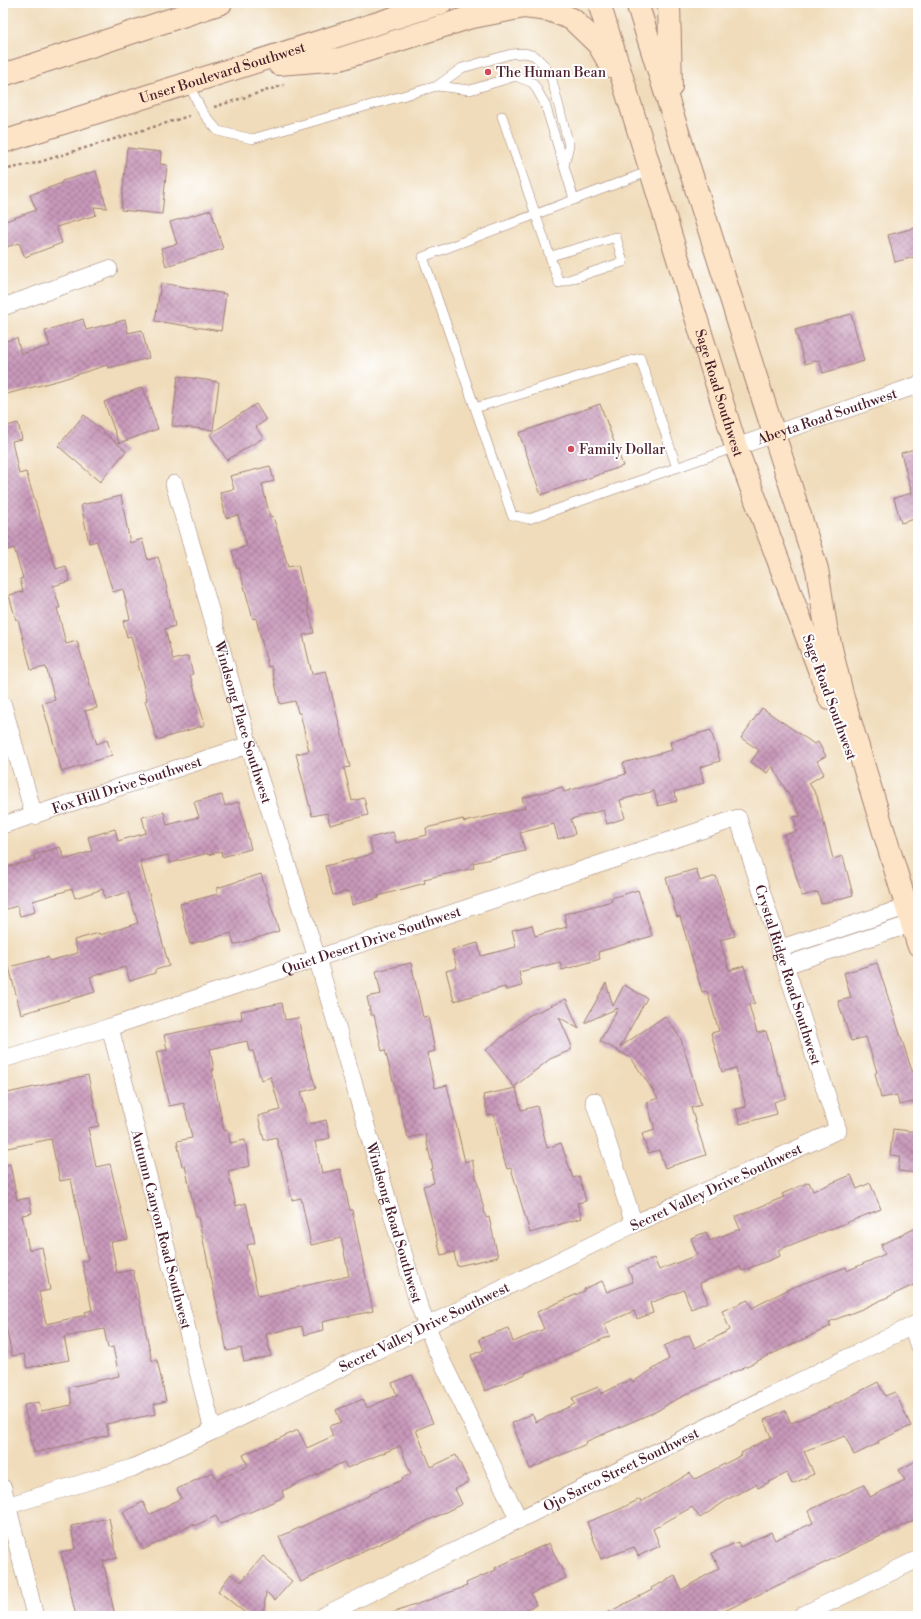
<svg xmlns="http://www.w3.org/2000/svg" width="921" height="1619" font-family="'Libre Bodoni',serif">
	<defs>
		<pattern id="building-cross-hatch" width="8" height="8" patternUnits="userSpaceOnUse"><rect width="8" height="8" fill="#c899ba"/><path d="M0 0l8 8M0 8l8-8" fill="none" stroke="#a47c97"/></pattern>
	</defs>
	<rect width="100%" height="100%" fill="#fff"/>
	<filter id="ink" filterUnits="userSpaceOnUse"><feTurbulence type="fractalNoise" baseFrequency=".025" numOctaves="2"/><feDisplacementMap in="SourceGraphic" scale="8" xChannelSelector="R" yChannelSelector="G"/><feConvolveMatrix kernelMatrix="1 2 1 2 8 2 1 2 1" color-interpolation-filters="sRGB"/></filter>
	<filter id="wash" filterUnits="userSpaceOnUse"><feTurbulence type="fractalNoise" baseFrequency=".012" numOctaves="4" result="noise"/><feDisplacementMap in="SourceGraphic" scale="16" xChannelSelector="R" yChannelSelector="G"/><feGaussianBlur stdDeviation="0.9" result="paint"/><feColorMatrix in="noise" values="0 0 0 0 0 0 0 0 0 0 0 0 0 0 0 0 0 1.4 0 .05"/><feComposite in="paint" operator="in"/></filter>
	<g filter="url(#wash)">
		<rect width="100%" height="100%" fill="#f0dcba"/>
		<g id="blocks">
			<path fill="url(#building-cross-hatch)" fill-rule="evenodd" d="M127,148L161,152L160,164L167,165L162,214L121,210Z
				M96,171L107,208L94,207L96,215L56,227L62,243L25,257L19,243L3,248V222L36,210L30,195L62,183V181Z
				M211,210L223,249L166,266L161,248L177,244L170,222Z
				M918,227V256L895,262L888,235Z
				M161,283L226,294L221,331L155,321Z
				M851,314L864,361L823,373L819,360L805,364L795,330Z
				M83,319L86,330L125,320L128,333L142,330L149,358L108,368L107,365L60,380L3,395V342L17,338L21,354L50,346L45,331Z
				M178,376L219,382L213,430L172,426Z
				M143,387L158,429L119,443L104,402Z
				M256,404L266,420L256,427L263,438L227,460L210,434Z
				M600,404L623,466L541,495L519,433Z
				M84,415L126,451L100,482L58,446Z
				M18,423L22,439L12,441L19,474L26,472L56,569L66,566L70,581L53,586L60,608H57L66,644L77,641L97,708L85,711L97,744L107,740L112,755L62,772L42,703L55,700L46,667L31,670L18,619L16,620L9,595L23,592L20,579L23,578L14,548L3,551V427Z
				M918,448V518L901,523L894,498L912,493L901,453Z
				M270,466L274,481L262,484L270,517L273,516L288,567L298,565L314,633L303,635L312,674L326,671L350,767L344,768L352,801L364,798L368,815L330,825L327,813L312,816L296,754L309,751L300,713H298L295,701L280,704L271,666L268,667L256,618L253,619L239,568L237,569L232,551L247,546L238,515L226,518L220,492L234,489L230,476Z
				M121,496L130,543L142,539L148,560L158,557L164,576L175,626L165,629L173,660L188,656L193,674L190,675L205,725L157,740L145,701L147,700L131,636L127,637L123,621L130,619L123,589L113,592L97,541L89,543L81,505Z
				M762,708L814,744L818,742L826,756L817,761L824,774L809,783L817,796L833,859L843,856L853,895L821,904L818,892L802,896L784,835L797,831L794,817L801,816L772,766L767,773L751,762L759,750L741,738Z
				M711,730L720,761L700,767L704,783L674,792L677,801L658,806L654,791L620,800L625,818L607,824L603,810L571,819L575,834L558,839L554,824L520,833L525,851L473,863L474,868L424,879L425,883L378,896L379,898L352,905L349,891L333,895L325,866L373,854L369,838L393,832L396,843L427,835L426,828L463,819L464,822L525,808L522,798L562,787L564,792L626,774L623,763L672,750L670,742Z
				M222,795L225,806L239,802L251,849L222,857L221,851L208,855V853L170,863L168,855L140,861L169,966L155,970V973L130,981L125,967L90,977L95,992L21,1014L9,967L48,957L49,961L78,953L74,940L99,933L100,935L138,923L128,892L105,899L103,889L75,898L72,889L33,901L35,912L20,916L17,906L3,910V868L35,860L34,855L60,847L65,860L92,851L88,837L115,829L118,841L146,833L142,817L164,812L167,825L199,817L194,802Z
				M696,869L700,881L716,876L735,936L720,940L729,970L744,966L755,1003L749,1005L757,1033L766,1031L778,1075H780L786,1098L774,1102L777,1114L740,1124L736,1109L746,1107L736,1068L722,1072L711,1033L719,1031L707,991L702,992L680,916L677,917L666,878Z
				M261,874L279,931L234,945L231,933L190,944L180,904L218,894L217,888Z
				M638,890L652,936L598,952L600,959L562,970L560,962L519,972L522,986L506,990L505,987L454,1001L446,971L457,968L452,950L478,943L481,956L516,947L512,930L532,925L535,936L567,927L564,914L612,901L611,898Z
				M411,963L423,1017L428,1016L435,1051L427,1053L435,1088L447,1085L465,1162L472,1160L486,1218L489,1217L498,1257L457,1266L454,1252L441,1255L423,1186L434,1183L431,1169H433L425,1134L408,1138L385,1050L382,1051L374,1015H371L367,997L381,994L376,971Z
				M877,963L912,1071L918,1070V1101L899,1105L897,1095L881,1098L875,1073L877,1072L866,1037L851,1041L838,1001L851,998L844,973Z
				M606,983L613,1006L624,985L647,998L620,1047L665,1016L681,1039L701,1105L691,1108L706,1155L665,1168L659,1150L648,1153L642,1134L655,1130L647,1102L658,1098L631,1058L600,1041L618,1008L584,1023Z
				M566,999L579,1029L559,1017L571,1044V1050L550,1059L514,1087L486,1050L528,1016Z
				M282,1003L285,1020L298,1018L308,1062L316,1088L301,1092L310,1124L326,1120L330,1138L315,1142L322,1173L340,1169L350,1210H352L373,1311L322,1322L323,1330L304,1335L302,1326L266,1334L271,1356L244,1362L241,1348L227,1351L198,1217H196L185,1166H182L177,1141L192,1138L184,1103L169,1106L156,1052L167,1050L164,1035L242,1019L241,1011ZM247,1041L249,1051H253L261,1080L271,1077L280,1110L258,1116L264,1140L276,1137L280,1151H281L292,1200L301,1198L311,1245L341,1238L349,1276L258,1296L247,1245L255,1243L246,1203L236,1206L228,1171L250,1166L245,1140L230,1143L228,1130L224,1131L212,1070H214L210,1049Z
				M88,1075L99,1126L88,1128L96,1167L110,1164L128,1239L111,1242L117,1273L133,1270L152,1361L157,1360L166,1401L154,1404L156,1414L106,1424L109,1435L34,1453L24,1405L39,1402L41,1411L72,1405L69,1387L119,1376L113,1347L108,1348L104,1329L64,1337L69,1360L27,1368L24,1354L12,1356L5,1322H3V1165L10,1164L17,1200L29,1198L32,1213L22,1215L29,1250L42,1247L50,1290L39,1292L46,1324L86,1315L85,1312L92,1310L82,1261L88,1260L71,1179L60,1181L51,1139L3,1149V1094Z
				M516,1088L521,1110L537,1106L547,1148L561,1143L573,1178L579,1176L586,1201L577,1203L582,1218L530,1233L511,1168L507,1169L501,1150L494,1114L488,1115L483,1095Z
				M893,1129L918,1132V1173L898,1171L900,1156L890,1155Z
				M851,1175L857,1189L870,1183L881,1209L778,1250L780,1256L742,1271L740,1267L700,1283L708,1302L691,1309L684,1290L650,1303L653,1313L637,1319L634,1311L604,1324L610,1336L525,1373L526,1374L485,1391L471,1355L484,1350L479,1339L508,1328L513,1342L544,1329L537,1312L584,1291V1289L602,1281L607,1292L633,1282L628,1268L654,1258L659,1270L697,1255L691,1238L706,1232L709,1241L740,1229L735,1217L784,1197L782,1194L809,1182L813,1191Z
				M918,1227V1283L862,1309L829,1322L831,1326L673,1401L657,1411L585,1442L586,1444L530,1469L512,1423L532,1414L536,1422L575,1404L572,1398L598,1387L601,1394L631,1379L633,1382L669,1359L664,1346L689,1335L695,1348L730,1330L722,1311L748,1300L752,1308L789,1289L846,1267L847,1271L885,1254L881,1245Z
				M412,1375L433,1423L416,1430L431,1467L456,1455L469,1482L455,1489L462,1504L301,1582L279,1537L371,1495L370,1493L403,1480L402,1478L411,1474L400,1446L347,1468L344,1462L282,1491L284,1497L248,1513L247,1512L220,1524L216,1516L194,1526L193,1524L143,1550L123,1512L143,1502L149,1515L181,1498L177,1489L213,1472L217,1480L248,1466L243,1455L298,1430L307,1448L333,1436L329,1426L341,1422L336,1410L363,1399L367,1408L397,1395L392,1383Z
				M878,1382L885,1396L895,1392L911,1426L878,1441L879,1443L854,1455L845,1436L804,1451L814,1474L792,1484L787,1473L758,1488L756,1484L730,1498L700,1518L692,1507L653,1529L660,1546L638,1556L634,1547L601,1559L587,1522L618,1510L640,1499L641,1502L690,1473L695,1479L742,1455L741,1453L771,1437L764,1420L785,1410L791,1423L832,1406Z
				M918,1460V1518L714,1616H601L652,1590L651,1588L675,1576L681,1590L719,1568L712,1553L738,1542L740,1547L771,1532L775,1540L813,1523L808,1511L833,1499L864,1485L870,1497L905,1480L899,1470Z
				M109,1518L117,1558L103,1561L115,1616H76L61,1552L75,1549L71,1526Z
				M549,1543L566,1578L531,1594L536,1605L510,1616H391L390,1614L467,1586L466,1583L496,1570L495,1568Z
				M263,1556L292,1581L275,1600L266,1592L263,1616H249L218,1591L231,1574L241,1582Z"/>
		</g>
	</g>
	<g filter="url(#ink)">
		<use href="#blocks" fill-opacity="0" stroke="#9d7e72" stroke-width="1"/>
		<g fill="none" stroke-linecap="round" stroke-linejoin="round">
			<g stroke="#9d7e72" stroke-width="10">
				<path id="lane" d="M188,83L203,113L218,131L252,139L437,86L462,68L511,54L525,53L535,56L545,66L552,80L569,145L564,166
					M437,86L470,90L516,76L533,83L545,104L574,199
					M502,116L559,283L623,262L616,237L551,256
					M650,171L423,257L512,515L529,519L736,447
					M475,408L640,358L677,468"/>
			</g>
			<g stroke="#9d7e72" stroke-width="18">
				<g id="street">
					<path d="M3,307L109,269"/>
					<path id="s1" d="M736,447L918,385"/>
					<path id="s2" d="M174,484L249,745L317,958L418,1303L436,1349L519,1520"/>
					<path d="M3,705L34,816"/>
					<path id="s3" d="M3,825L249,745"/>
					<path d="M781,948L906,907"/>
					<path d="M786,965L911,924"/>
					<path id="s4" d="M110,1027L213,1431"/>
					<path id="s5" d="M3,1059L110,1027L738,818L838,1130L634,1224L213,1431L132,1468L3,1507"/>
					<path d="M594,1101L634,1224"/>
					<path d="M912,1326L918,1344"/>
					<path d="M3,1488L35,1616"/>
					<path id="s6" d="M323,1616L918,1323"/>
					<path d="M801,1616L918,1559"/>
				</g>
			</g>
			<g stroke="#9d7e72" stroke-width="24">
				<g id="secondary">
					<path id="s7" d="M599,3L736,447L830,699"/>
					<path d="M637,3L817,569L826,627L843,698L918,944"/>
					<path d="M669,3L671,87"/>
					<path d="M279,64L340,59L468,18L524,7L549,10L572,19L598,44L611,66"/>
					<path d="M3,75L221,3"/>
					<path id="s8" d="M3,142L441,3"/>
				</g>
			</g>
			<path stroke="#9d7e72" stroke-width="2.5" stroke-dasharray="3 3" stroke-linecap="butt" d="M214,107L284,85
				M3,170L36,163L189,116"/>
			<use href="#lane" stroke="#fff" stroke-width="9"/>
			<use href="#street" stroke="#fff" stroke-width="17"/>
			<use href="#secondary" stroke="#fee4c6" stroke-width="22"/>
		</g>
	</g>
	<g fill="#d1495b" stroke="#fff" stroke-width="1.5">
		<circle cx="488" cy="72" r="4"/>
		<circle cx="571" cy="449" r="4"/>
	</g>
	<g text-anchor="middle" stroke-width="4" stroke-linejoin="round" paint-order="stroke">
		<g font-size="14" fill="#4a1f2b" stroke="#fff">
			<text dy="5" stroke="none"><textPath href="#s8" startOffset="230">Unser Boulevard Southwest</textPath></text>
			<text dy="5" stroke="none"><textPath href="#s7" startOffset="408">Sage Road Southwest</textPath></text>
			<text dy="5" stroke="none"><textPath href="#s1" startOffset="96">Abeyta Road Southwest</textPath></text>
			<text transform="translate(830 697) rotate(70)" y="5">Sage Road Southwest</text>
			<text dy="5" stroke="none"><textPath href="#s2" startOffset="248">Windsong Place Southwest</textPath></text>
			<text dy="5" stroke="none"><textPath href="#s3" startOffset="130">Fox Hill Drive Southwest</textPath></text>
			<text dy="5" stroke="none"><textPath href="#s5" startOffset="387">Quiet Desert Drive Southwest</textPath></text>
			<text dy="5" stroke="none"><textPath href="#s5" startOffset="938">Crystal Ridge Road Southwest</textPath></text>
			<text transform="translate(716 1187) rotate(-25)" y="5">Secret Valley Drive Southwest</text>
			<text dy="5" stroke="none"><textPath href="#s2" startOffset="771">Windsong Road Southwest</textPath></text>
			<text dy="5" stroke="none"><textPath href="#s4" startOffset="209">Autumn Canyon Road Southwest</textPath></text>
			<text transform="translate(424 1327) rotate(-26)" y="5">Secret Valley Drive Southwest</text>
			<text dy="5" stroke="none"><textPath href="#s6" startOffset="332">Ojo Sarco Street Southwest</textPath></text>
		</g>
		<g font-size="14" fill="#4a1f2b" stroke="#fff" text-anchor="start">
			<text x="496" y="77">The Human Bean</text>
			<text x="579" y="454">Family Dollar</text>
		</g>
	</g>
	<rect width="921" height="1619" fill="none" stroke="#fff" stroke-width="16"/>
</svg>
